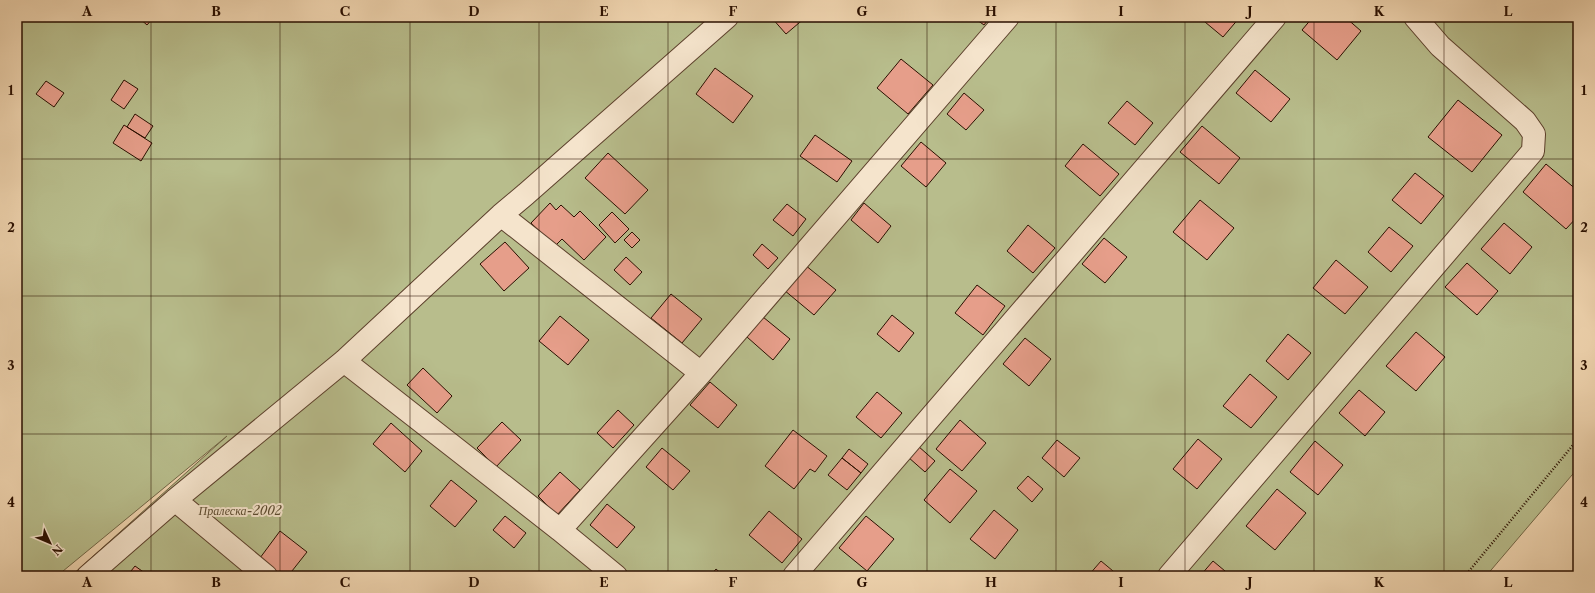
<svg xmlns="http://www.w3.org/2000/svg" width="1595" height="593" font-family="'Libre Caslon Text',serif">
	<rect width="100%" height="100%" fill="#f0d5b0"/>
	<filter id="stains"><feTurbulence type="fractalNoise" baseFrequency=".005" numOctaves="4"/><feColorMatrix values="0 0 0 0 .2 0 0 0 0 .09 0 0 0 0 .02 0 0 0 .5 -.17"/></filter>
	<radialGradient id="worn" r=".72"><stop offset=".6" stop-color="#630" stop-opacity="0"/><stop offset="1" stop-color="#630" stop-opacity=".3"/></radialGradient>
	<path fill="#b8bd8c" stroke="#716646" d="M17,17H1578V468L1486,576H71L227,436L57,576H17Z"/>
	<path fill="#e69e8a" stroke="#2a0f00" d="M138,17H154L147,25Z
		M771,17H806L786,34Z
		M973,17H990L984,25Z
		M1199,17H1240L1223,37Z
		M1313,17H1345L1361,31L1337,60L1302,30Z
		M901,59L933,85L908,114L877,88Z
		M715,68L753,96L733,123L696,94Z
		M1255,70L1290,99L1271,122L1236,93Z
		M124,80L138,89L124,109L111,100Z
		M46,81L64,93L54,107L36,94Z
		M964,93L984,110L966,130L947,114Z
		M1458,100L1502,135L1472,172L1428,137Z
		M1127,101L1153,123L1135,145L1108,123Z
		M135,114L153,126L145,138L127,127Z
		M124,125L152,143L141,161L113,143Z
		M1202,126L1240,158L1219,184L1180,152Z
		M815,135L852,161L837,182L800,156Z
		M921,142L946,163L926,187L901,166Z
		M1083,144L1119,174L1100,196L1065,166Z
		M608,153L648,190L625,214L585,178Z
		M1546,164L1578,191V216L1566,229L1523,192Z
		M1415,173L1444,196L1421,224L1392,200Z
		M1200,200L1234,228L1207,260L1173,232Z
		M550,203L556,210L561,205L574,217L580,211L606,237L584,260L562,239L555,246L531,223Z
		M864,203L891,226L878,243L851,220Z
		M787,204L806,219L793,236L773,220Z
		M612,212L629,229L615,243L599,225Z
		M1504,223L1532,247L1510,274L1481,249Z
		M1028,225L1055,248L1033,273L1007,251Z
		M1389,227L1413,246L1391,272L1368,252Z
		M632,232L640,240L632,248L624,240Z
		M1104,238L1127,257L1105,283L1082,264Z
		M505,242L529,268L504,291L480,264Z
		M762,244L778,258L768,269L753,255Z
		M626,257L642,272L630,285L614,270Z
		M1336,260L1368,287L1345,314L1313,288Z
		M1467,263L1498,291L1477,315L1445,287Z
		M805,265L836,290L814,315L784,290Z
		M977,285L1005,306L983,335L955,313Z
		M671,294L702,319L682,343L651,318Z
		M892,315L914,333L899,352L877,334Z
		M560,316L589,340L568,365L539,341Z
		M763,317L790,339L773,360L747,337Z
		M1416,332L1445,357L1416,391L1386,366Z
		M1288,334L1311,353L1288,380L1266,361Z
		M1025,338L1051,359L1029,386L1003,364Z
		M423,368L452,396L437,413L407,385Z
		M1250,374L1277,397L1251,428L1223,406Z
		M710,382L737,405L718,428L690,405Z
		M1359,390L1385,412L1365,436L1339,413Z
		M877,392L902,413L881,438L856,417Z
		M618,410L634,425L613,448L597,433Z
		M960,420L986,443L962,471L936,449Z
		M502,422L521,440L496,467L477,448Z
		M391,423L422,451L405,472L373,444Z
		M793,430L827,456L815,472L810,469L794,489L765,466Z
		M1198,439L1222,459L1197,489L1173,469Z
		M1057,440L1080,458L1064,477L1042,458Z
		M1315,441L1343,465L1318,495L1290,472Z
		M918,446L935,461L925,472L908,457Z
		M662,448L690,471L673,490L646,467Z
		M849,449L868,464L861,473L842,458Z
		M842,458L861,473L847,490L828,475Z
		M950,469L977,491L950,523L924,500Z
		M560,472L580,490L557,515L538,496Z
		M1028,476L1043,489L1032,502L1017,488Z
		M451,480L477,501L455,527L430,506Z
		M1277,489L1306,513L1275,550L1246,526Z
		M607,504L635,527L617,548L590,525Z
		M994,510L1018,530L995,559L970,539Z
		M769,511L802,539L782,563L749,535Z
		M505,516L526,533L514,548L493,530Z
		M866,516L894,539L867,571L839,548Z
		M280,531L307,552L288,576H275L257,562Z
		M1101,561L1119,576H1088Z
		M1213,561L1231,576H1200Z
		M135,566L149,576H127Z
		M716,569L724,576H710Z"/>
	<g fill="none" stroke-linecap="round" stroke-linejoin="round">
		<g stroke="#5c402c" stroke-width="24">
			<path id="street" d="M501,215L701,373
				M344,361L560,530L616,576
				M175,500L266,576
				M560,530L701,373L1008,17
				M88,576L175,500L344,361L501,215L526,194L727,17
				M794,576L1275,17
				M1169,576L1533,151L1534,134L1525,121L1440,46L1415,17"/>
		</g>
		<path stroke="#2a0f00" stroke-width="2.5" stroke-dasharray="1 2" stroke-linecap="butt" d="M1465,576L1578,439"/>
		<use href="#street" stroke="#f5e4cc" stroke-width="22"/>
	</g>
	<path fill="none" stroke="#2a0f00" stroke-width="1" stroke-opacity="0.55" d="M151,17V576M280,17V576M410,17V576M539,17V576M668,17V576M798,17V576M927,17V576M1056,17V576M1185,17V576M1314,17V576M1444,17V576M17,159H1578M17,296H1578M17,434H1578"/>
	<g text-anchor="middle" stroke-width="4" stroke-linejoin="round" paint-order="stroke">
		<g font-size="12" font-style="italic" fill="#5c4c31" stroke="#f5e4cc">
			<text x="240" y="515">Пралеска-2002</text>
		</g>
	</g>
	<rect width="1595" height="593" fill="none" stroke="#f0d5b0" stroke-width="44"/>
	<g transform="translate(50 543) rotate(134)" stroke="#f5e4cc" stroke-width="3" paint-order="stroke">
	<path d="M0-3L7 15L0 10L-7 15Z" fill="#2a0f00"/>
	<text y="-6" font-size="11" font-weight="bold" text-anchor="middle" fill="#2a0f00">N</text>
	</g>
	<rect x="22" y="22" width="1551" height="549" fill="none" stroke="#2a0f00" stroke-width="1.5"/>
	<g font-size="13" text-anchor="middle" font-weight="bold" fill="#2a0f00">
		<text x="87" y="16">A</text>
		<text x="216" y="16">B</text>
		<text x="345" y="16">C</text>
		<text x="474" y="16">D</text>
		<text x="604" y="16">E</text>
		<text x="733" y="16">F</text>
		<text x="862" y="16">G</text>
		<text x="991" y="16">H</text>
		<text x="1121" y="16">I</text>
		<text x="1250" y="16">J</text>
		<text x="1379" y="16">K</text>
		<text x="1508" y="16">L</text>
		<text x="11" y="95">1</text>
		<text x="1584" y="95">1</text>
		<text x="11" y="232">2</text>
		<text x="1584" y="232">2</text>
		<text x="11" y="370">3</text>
		<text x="1584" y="370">3</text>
		<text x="11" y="507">4</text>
		<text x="1584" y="507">4</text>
		<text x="87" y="587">A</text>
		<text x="216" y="587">B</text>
		<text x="345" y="587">C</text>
		<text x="474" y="587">D</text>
		<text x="604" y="587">E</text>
		<text x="733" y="587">F</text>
		<text x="862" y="587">G</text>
		<text x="991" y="587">H</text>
		<text x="1121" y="587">I</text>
		<text x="1250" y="587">J</text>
		<text x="1379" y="587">K</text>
		<text x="1508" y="587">L</text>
	</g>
	<rect width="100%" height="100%" filter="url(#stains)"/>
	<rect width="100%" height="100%" fill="url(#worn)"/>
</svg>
